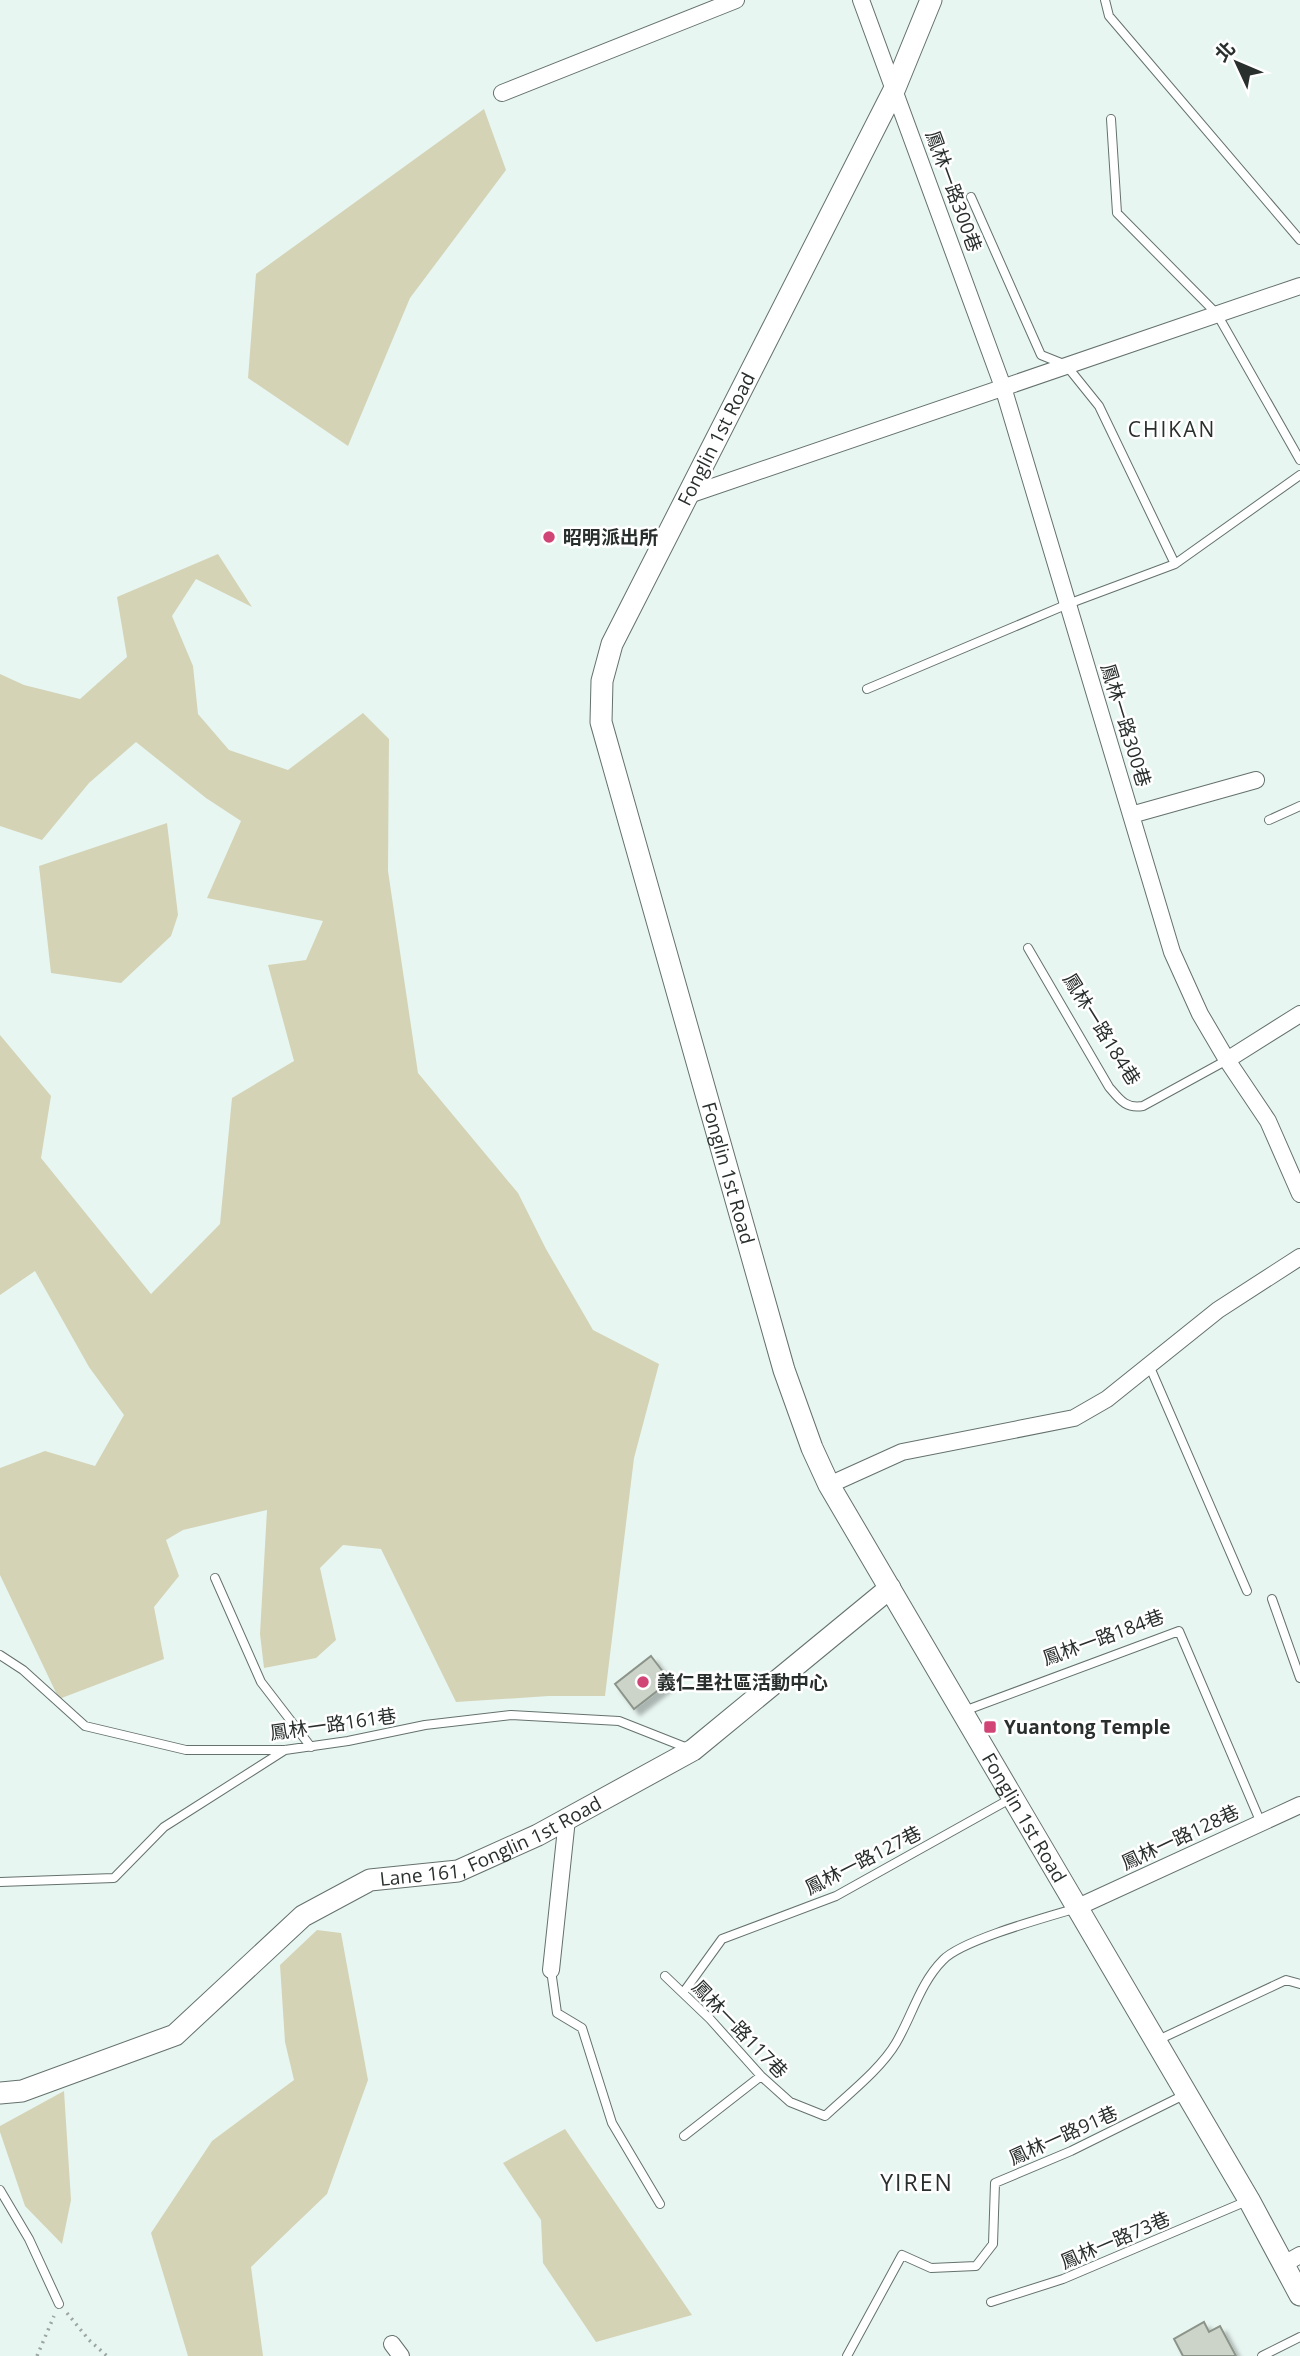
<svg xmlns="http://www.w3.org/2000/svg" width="1300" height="2356" font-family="'Open Sans','Noto Sans TC',sans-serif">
	<defs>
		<filter id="shadow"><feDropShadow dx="6" dy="6" stdDeviation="2" flood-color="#0004"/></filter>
	</defs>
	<rect width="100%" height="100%" fill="#e8f6f1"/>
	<path fill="#d4d3b6" d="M484,109L506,170L410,298L348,446L248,378L256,274Z
		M218,554L252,607L196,579L172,616L193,666L198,714L229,750L288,770L363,713L389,739L388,871L418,1073L518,1193L546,1249L593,1330L659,1364L634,1458L605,1696H549L456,1702L381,1549L343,1545L320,1568L336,1640L316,1658L264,1668L260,1634L267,1510L183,1530L166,1540L179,1576L154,1607L164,1659L59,1699L0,1575V1468L45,1451L95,1466L124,1415L89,1367L35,1271L0,1295V1035L51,1096L41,1158L151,1294L220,1224L232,1098L294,1061L268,965L306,960L323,921L207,898L241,821L206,798L136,742L89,783L42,840L0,826V674L24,685L80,699L127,657L117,597Z
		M167,823L178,915L171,936L121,983L51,973L39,866Z
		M317,1930L341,1933L368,2080L327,2194L251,2267L263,2356H188L151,2233L212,2141L294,2080L285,2042L280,1965Z
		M64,2091L71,2200L62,2244L25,2206L0,2132V2126Z
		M565,2129L692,2315L596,2342L543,2263L541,2220L503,2163Z"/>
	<path fill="#ccd4ca" stroke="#8c948a" stroke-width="2" filter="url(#shadow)" d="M651,1656L670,1681L634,1709L615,1684Z
		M1204,2322L1209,2332L1220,2326L1236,2356H1183L1174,2339Z"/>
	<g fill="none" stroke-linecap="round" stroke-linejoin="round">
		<g stroke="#64716d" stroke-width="10">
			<path id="service" d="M1105,0L1109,16L1300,240
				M1111,119L1117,213L1217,314L1300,460
				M971,197L1041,355L1066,365L1099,406L1175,564
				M867,689L1068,604L1175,564L1300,475
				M1269,820L1300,806
				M1028,948L1109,1087C1120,1100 1126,1109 1143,1106L1227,1060
				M1149,1365L1247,1591
				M215,1578L261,1682L311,1747
				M1272,1599L1300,1678
				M0,1655L23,1670L85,1726L186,1750H285L348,1741L425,1725L511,1715L619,1721L690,1749
				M964,1711L1179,1631L1261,1823
				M0,1882L114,1878L164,1827L285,1750
				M551,1970L557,2013L582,2028L612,2123L660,2204
				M665,1976L710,2019L761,2076L790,2102L825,2116C846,2096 881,2069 896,2043C912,2016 920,1983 943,1960C962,1940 1047,1917 1077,1908
				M683,1993L722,1939L836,1896L1010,1799
				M1156,2041L1286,1980L1300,1984
				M684,2136L761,2076
				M0,2190L29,2239L59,2304
				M991,2302L1063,2279L1247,2201
				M847,2356L902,2255L931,2268L976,2266L993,2244L995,2183L1071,2151L1184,2095
				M1262,2356L1300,2337"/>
		</g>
		<g stroke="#64716d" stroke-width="18">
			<path id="minor" d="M861,0L1003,387L1172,952L1200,1014L1227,1060L1268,1121L1300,1194
				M502,93L736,0
				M686,496L1300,286
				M1131,815L1256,780
				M1227,1060L1300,1014
				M829,1485L902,1452L1074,1418L1107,1399L1218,1310L1300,1257
				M1078,1907L1300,1805
				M551,1970L567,1819
				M1284,2264L1300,2255
				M392,2344L401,2356"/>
		</g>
		<g stroke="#64716d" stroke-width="23">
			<g id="tertiary">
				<path id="s1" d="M931,0L895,88L612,644L602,681L601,722L784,1370L812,1448L829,1485L1249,2200L1300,2295"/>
				<path id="s2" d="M0,2093L22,2091L175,2035L303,1916L370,1880L458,1871L538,1835L693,1750L890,1588"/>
			</g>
		</g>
		<path stroke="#9ba6a2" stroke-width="3.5" stroke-dasharray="2 5" stroke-linecap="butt" d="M67,2313L89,2340L107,2356
			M37,2356L54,2316"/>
		<use href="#service" stroke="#fff" stroke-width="8"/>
		<use href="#minor" stroke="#fff" stroke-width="16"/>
		<use href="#tertiary" stroke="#fff" stroke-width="21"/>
	</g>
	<g fill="#d14576" stroke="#fff" stroke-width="2.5">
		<circle cx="549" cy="537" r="7"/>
		<circle cx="643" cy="1682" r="7"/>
		<rect x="983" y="1720" width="14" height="14" rx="3.5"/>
	</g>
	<g text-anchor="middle" stroke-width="5" stroke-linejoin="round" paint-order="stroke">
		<g font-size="19" fill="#292f2d" stroke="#fff">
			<text transform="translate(954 191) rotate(70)" y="7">鳳林一路300巷</text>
			<text transform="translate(716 439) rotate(-63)" y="7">Fonglin 1st Road</text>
			<text transform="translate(1126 725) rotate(73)" y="7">鳳林一路300巷</text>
			<text transform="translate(1102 1029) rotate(58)" y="7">鳳林一路184巷</text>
			<text dy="7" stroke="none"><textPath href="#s1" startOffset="1267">Fonglin 1st Road</textPath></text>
			<text transform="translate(1103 1637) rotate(-20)" y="7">鳳林一路184巷</text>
			<text transform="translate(333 1724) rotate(-8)" y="7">鳳林一路161巷</text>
			<text dy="7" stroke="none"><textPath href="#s1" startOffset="1981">Fonglin 1st Road</textPath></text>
			<text transform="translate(1180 1837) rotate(-25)" y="7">鳳林一路128巷</text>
			<text dy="7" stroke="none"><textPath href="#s2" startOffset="564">Lane 161, Fonglin 1st Road</textPath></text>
			<text transform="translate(863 1860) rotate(-27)" y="7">鳳林一路127巷</text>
			<text transform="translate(740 2029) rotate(46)" y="7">鳳林一路117巷</text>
			<text transform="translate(1063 2135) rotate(-24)" y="7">鳳林一路91巷</text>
			<text transform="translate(1115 2240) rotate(-23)" y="7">鳳林一路73巷</text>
		</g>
		<g font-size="19" font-weight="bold" fill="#292f2d" stroke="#fff" text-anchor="start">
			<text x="563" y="544">昭明派出所</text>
			<text x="657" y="1689">義仁里社區活動中心</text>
			<text x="1004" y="1734">Yuantong Temple</text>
		</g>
		<g font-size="21" letter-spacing="2" fill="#292f2d" stroke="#fff">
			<text x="1172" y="437">CHIKAN</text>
		</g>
		<g font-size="23" letter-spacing="2" fill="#292f2d" stroke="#fff">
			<text x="917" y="2191">YIREN</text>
		</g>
	</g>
	<g transform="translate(1237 63) rotate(314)" stroke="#ffffff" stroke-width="5" paint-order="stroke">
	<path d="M0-5L12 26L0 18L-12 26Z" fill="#292f2d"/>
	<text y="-10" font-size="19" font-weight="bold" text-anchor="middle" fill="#292f2d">北</text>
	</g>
</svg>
